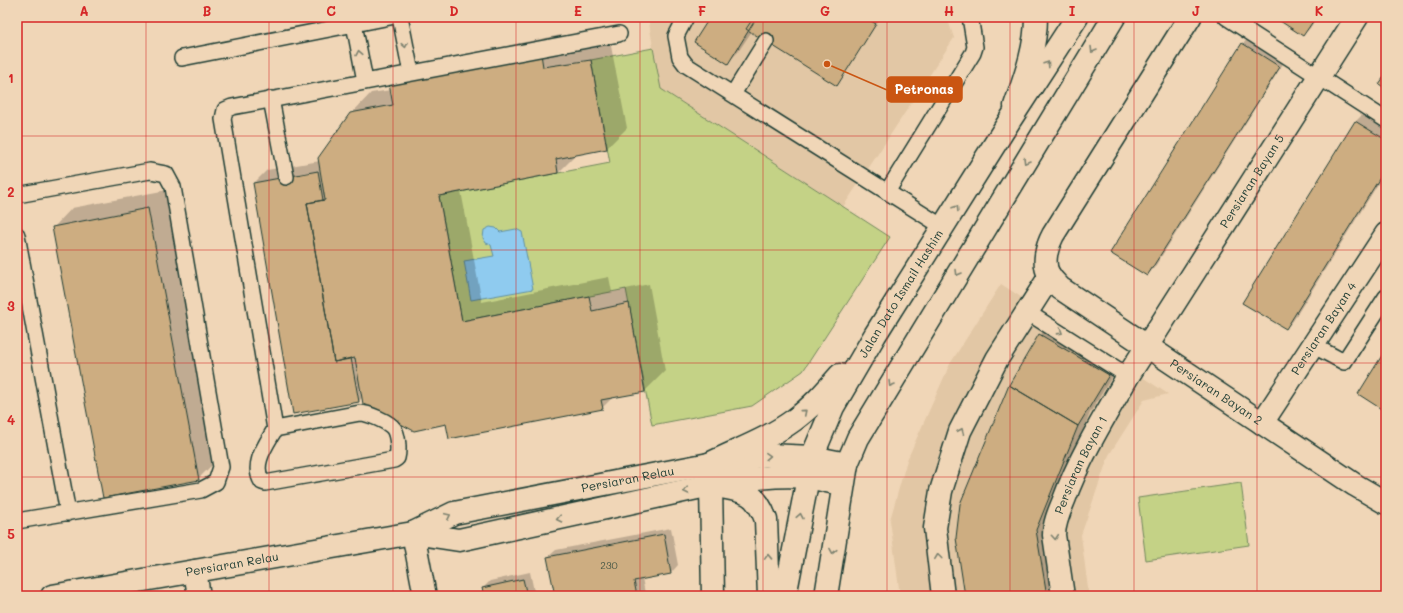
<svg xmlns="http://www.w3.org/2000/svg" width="1403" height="613" font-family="Mali,sans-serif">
	<rect width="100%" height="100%" fill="#f0d6b7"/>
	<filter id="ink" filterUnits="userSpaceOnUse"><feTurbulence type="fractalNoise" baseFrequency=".025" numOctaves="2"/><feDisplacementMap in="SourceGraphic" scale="8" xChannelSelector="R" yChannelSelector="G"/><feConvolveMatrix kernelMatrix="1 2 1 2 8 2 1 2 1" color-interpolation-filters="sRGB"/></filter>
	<g filter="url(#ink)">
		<path fill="#e2c7a5" d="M648,17H947L954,38L843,207L660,89Z
			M1001,284L1168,394L1144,400L1109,455L1081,535L1089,596H900L890,520L907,460L950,364Z"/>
		<path fill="#c4d286" stroke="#72885d" d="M653,48L661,89L890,237L803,371L752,406L652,425L626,289L462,321L439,196L610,163L591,60Z
			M1241,483L1249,545L1146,560L1138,498Z"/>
		<path fill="#8fcbef" stroke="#6292a4" d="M490,227L496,228L500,232L516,229L522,232L533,289L471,300L464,261L494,256L491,245L486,243L483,238L484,230Z"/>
		<path fill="#0003" d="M711,17H874L879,20L837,85L752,31L738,52L728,62Z
			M1276,17H1317L1310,28L1303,35Z
			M561,35L563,48L610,41L627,128L607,148L577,154L558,173L461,191L482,302L609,277L612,292L649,284L665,371L645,391L613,397L602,408L447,423L363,397L359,401L254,183L267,170L320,161L351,114L371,93L391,90L410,65Z
			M1250,36L1286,59L1154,268L1147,275L1243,44Z
			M1363,114L1386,128V171L1293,321L1286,328L1244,303L1356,121Z
			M167,190L217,460L198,479L54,227L72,208Z
			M1051,324L1119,365L1090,413L1049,516L1062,596H966L1040,335Z
			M671,528L678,565L671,573L642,578L645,593L641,596H556L548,557L556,550Z
			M530,572L535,596H485L483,588L490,581Z"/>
		<path fill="#cdad81" stroke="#1f3d34" d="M710,17H757L728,64L694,42Z
			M754,17H865L876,24L837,86L746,29Z
			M1274,17H1316L1303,36Z
			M1242,43L1280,67L1147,276L1110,253Z
			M541,54L543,67L591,60L607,149L556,159L558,173L439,196L462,321L589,296L592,311L629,303L645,392L601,400L603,409L449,439L446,424L414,431L363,404L355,358L334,362L307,203L325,200L318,158L350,113L393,105L389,84Z
			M1386,74V89L1379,84Z
			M1355,121L1386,140V168L1286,329L1242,303Z
			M318,171L323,200L307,203L334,362L351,358L359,402L293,414L253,183Z
			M148,208L199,480L103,498L52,227Z
			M1039,334L1109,375L1078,426L1009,385Z
			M1386,349V412L1358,394Z
			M1009,385L1078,426L1036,530L1047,596H965L956,538L960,504Z
			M664,534L671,574L634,581L637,596H555L547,557Z
			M523,579L527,596H484L482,588Z"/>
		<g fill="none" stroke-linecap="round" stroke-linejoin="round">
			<g stroke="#1f3d34" stroke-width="18">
				<path id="lane" d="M400,17L411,73
					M686,17L676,36L680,57L686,65L943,227
					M1226,17L1386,120
					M354,24L365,81
					M182,58L390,17
					M733,94L766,41
					M271,99L286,177
					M887,192L973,53L975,47L970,17
					M17,195L150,171L166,174L173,187L221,467L216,482L201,490L17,521
					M17,235L68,513
					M1027,312L1128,376
					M1314,346L1344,362L1386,297
					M360,413C368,413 389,422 394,429C398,436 399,450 397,458L394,460L265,483L262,482C251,464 266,445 275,429Z
					M275,429L223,119L225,110L232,107L619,34"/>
			</g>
			<g stroke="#1f3d34" stroke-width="25">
				<g id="street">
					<path id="s1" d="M1190,17L1053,235C1047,246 1042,263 1049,275C1052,280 1057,284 1060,288L1355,485L1386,503"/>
					<path d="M1015,106C1025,77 1036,48 1036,17"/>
					<path id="s2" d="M1262,423L1386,234"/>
					<path d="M711,485L713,596"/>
					<path d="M413,533L459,540L711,485C742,480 774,474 806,477C819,479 831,482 843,485"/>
					<path d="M413,533L425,596"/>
					<path d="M195,571L199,596"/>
					<path id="s3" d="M52,596L413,533L454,513L709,464L768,455L812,457L847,464"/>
					<path d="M943,596L935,528L941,491L960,431L997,359L1050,276"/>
					<path id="s4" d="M1063,596L1054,535C1054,523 1059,512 1064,500C1080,456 1105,416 1128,376L1357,17"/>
				</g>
			</g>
			<g stroke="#1f3d34" stroke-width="25">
				<g id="primary">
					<path d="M709,464C737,450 768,439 794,420C812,407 826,391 840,375"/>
					<path d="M711,485C740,491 755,488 766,520L769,596"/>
					<path id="s5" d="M785,596L812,457L833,407L875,335L1010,120L1077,17"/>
					<path d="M826,596L847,464L858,438L1114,17"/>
				</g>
			</g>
			<use href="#lane" stroke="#f0d6b7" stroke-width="15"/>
			<use href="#street" stroke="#f0d6b7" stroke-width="22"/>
			<use href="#primary" stroke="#f0d6b7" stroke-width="22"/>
		</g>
		<defs><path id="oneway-chevron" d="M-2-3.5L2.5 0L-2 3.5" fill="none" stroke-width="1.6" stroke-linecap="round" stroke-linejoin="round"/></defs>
		<g stroke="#7d826f">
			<use href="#oneway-chevron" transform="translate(405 45) rotate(79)"/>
			<use href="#oneway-chevron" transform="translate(1093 50) rotate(121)"/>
			<use href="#oneway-chevron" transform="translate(359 53) rotate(-101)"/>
			<use href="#oneway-chevron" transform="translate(1047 64) rotate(-57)"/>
			<use href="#oneway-chevron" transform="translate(1026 161) rotate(121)"/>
			<use href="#oneway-chevron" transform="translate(956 208) rotate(-58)"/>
			<use href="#oneway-chevron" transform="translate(958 273) rotate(121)"/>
			<use href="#oneway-chevron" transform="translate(1060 332) rotate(32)"/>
			<use href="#oneway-chevron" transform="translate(891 384) rotate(121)"/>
			<use href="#oneway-chevron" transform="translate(804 412) rotate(-40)"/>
			<use href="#oneway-chevron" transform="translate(961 431) rotate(-67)"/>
			<use href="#oneway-chevron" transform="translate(768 456) rotate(-3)"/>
			<use href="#oneway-chevron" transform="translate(686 491) rotate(168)"/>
			<use href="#oneway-chevron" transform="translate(448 516) rotate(-25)"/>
			<use href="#oneway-chevron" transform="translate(800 516) rotate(-79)"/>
			<use href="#oneway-chevron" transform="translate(559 519) rotate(168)"/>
			<use href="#oneway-chevron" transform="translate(1055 537) rotate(85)"/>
			<use href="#oneway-chevron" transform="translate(833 551) rotate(99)"/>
			<use href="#oneway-chevron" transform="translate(768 557) rotate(-92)"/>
			<use href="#oneway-chevron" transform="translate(938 557) rotate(-97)"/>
		</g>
	</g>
	<path fill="none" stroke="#d62828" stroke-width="1" stroke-opacity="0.55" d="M146,17V596M269,17V596M393,17V596M516,17V596M640,17V596M763,17V596M887,17V596M1010,17V596M1134,17V596M1257,17V596M17,136H1386M17,250H1386M17,363H1386M17,477H1386"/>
	<g text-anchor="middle" stroke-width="3" stroke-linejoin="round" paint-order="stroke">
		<g font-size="10" fill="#4a5947">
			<text x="609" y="569">230</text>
		</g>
		<g font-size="12" fill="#1f3d34" stroke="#f0d6b7">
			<text dy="4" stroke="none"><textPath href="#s4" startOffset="469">Persiaran Bayan 5</textPath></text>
			<text dy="4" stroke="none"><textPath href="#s5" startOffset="328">Jalan Dato Ismail Hashim</textPath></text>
			<text dy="4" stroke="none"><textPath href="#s2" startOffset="113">Persiaran Bayan 4</textPath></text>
			<text dy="4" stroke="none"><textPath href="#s1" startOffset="504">Persiaran Bayan 2</textPath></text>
			<text dy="4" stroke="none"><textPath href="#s4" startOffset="137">Persiaran Bayan 1</textPath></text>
			<text dy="4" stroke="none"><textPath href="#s3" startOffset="589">Persiaran Relau</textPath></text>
			<text dy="4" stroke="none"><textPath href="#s3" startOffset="183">Persiaran Relau</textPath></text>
		</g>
	</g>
	<path fill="none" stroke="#ca5512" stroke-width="1.5" d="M827 64L887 90"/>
	<circle fill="#ca5512" stroke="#f0d6b7" stroke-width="1.5" cx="827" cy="64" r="4"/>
	<rect fill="#ca5512" stroke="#ca5512" stroke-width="1.5" x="887" y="77" width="75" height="25" rx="4"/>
	<g font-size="13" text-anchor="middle" font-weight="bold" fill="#fff">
		<text x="924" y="94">Petronas</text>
	</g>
	<rect width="1403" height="613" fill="none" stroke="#f0d6b7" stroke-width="44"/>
	<rect x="22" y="22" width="1359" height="569" fill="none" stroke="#d62828" stroke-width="1.5"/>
	<g font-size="13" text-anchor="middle" font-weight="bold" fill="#d62828">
		<text x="84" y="16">A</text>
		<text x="207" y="16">B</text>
		<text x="331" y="16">C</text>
		<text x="454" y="16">D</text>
		<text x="578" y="16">E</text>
		<text x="702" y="16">F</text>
		<text x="825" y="16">G</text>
		<text x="949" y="16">H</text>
		<text x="1072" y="16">I</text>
		<text x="1196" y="16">J</text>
		<text x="1319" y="16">K</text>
		<text x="11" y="83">1</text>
		<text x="11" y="197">2</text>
		<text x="11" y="311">3</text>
		<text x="11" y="425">4</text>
		<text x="11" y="539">5</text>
	</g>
</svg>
